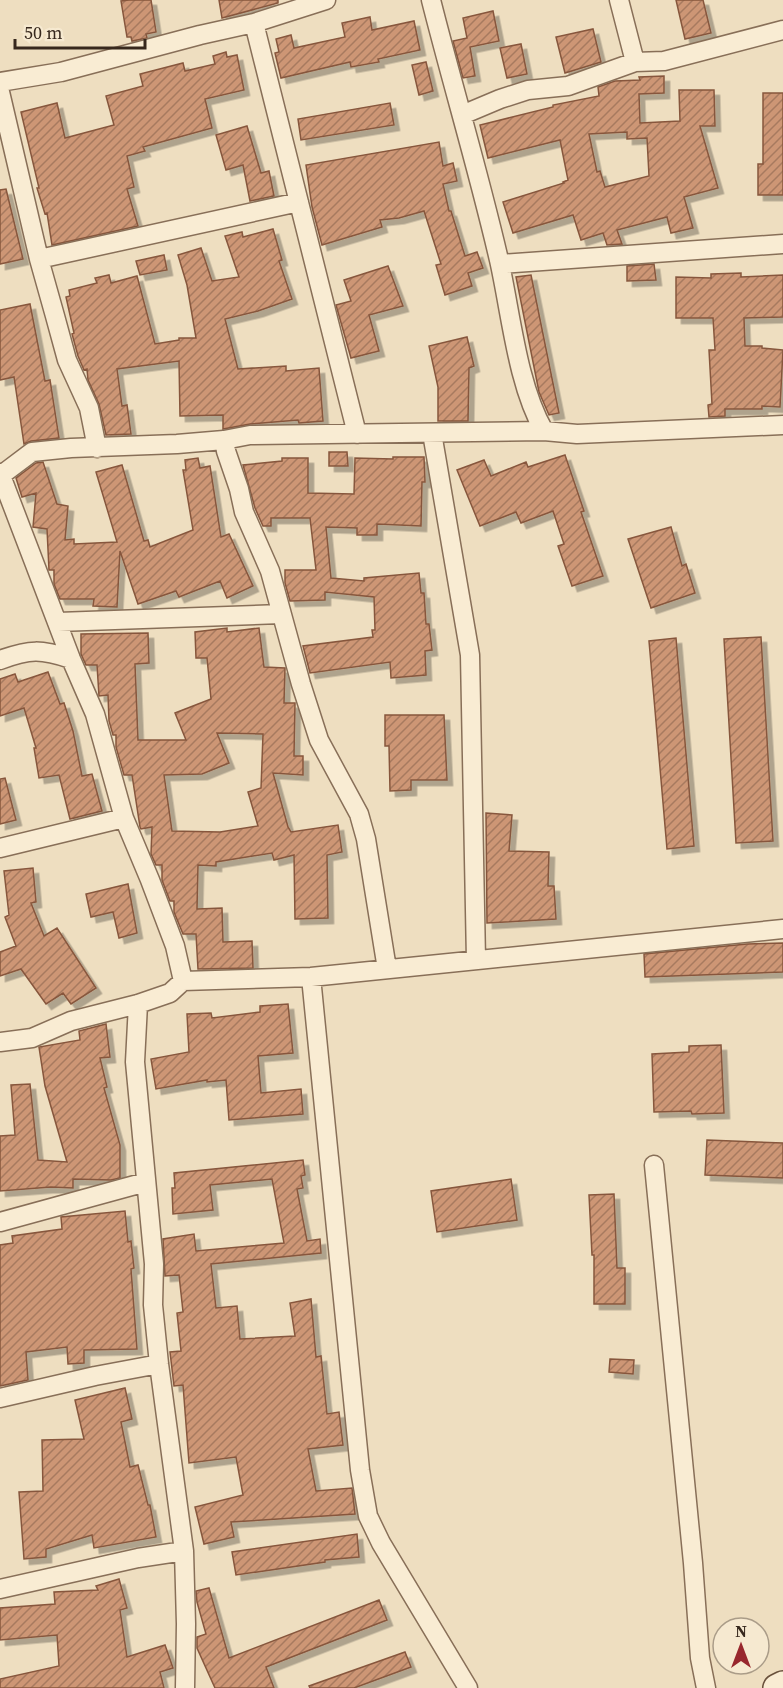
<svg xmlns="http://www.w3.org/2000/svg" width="783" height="1688" font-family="'Source Serif 4',serif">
	<defs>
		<pattern id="building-hatch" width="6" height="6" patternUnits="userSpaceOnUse" patternTransform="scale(1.5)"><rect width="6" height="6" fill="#cd9675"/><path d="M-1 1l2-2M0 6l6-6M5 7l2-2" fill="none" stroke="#a77a5f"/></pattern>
		<filter id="shadow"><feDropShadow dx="5.5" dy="5.5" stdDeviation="0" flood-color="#0004"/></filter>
	</defs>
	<rect width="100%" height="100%" fill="#eedec0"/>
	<path fill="url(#building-hatch)" stroke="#87573d" stroke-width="1.5" fill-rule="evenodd" filter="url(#shadow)" d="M129,0H151L156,32L146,34L147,38L132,41L131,37H127L121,1Z
		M219,0H278V3L222,18Z
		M676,0H703L711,33L685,39Z
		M493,11L499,41L470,47L475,76L463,78L453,41L467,38L463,18Z
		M370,17L372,30L414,21L420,50L378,59L379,62L351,67L350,62L281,78L275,53L279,52L276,39L291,35L294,48L345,37L342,23Z
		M593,29L601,62L565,73L556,37Z
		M521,44L527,74L507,78L500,48Z
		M226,52L227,57L237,55L244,90L205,99L212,128L143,147L145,151L127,156L134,187L127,189L138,226L52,245L47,213L45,214L37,188H39L21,112L57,103L65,138L114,125L106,96L143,86L140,74L183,63L185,71L215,64L213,56Z
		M426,62L433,91L419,95L412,65Z
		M664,76V93L639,94L640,123L680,121L679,90H714L715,126H700L718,188L684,197L693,228L671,233L667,217L617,230L622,244L607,245L603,233L581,240L573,215L513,233L503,202L564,183L563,182L568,180L560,140L488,158L480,125L553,107V105L599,96L598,87L615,81L640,80L639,77ZM627,132V139L647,138L649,176L605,187L600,171L597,172L589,134Z
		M763,93H783V195H758V164H763Z
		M390,103L394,125L301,140L298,119Z
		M247,126L261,173L269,171L274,196L250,201L243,165L226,170L216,135Z
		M439,142L443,166L453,163L457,181L443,184L449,211H451L465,256L477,252L483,268L468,273L472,286L445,295L436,265L441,264L424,211L399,218L380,220L382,227L322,245L312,207L306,165Z
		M6,189L23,259L0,264V190Z
		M273,229L282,260L279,261L292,299L258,311L225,319L238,369L286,366V371L319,368L323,421L299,423L298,420L250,424L223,429V415L180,416L179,361L117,369L122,406L127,405L131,434L106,435L99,404L88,380L87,369L84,370L78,356L72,334L74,333L66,297L70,296L69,290L97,283L95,278L109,275L111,283L137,276L155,344L179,340V338H196L187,285L178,255L201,248L212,281L239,277L225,236L242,232L243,237Z
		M164,255L167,270L140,275L136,261Z
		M654,264L656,280L627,281V266Z
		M388,266L403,306L369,315L379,351L351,358L336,305L351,301L344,280Z
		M741,273V277L783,275V317L744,318L745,346H762V348L783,350L780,407L762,406V409H725V416L709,417L708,405L712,404L709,350H715L713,318H676V277L711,278V274Z
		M531,275L559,413L549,415L539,392L516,277Z
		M30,304L45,381L50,380L59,438L31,441L24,444L14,377L0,380V310Z
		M467,337L474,366L469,368L468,421H438V387L429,346Z
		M329,452H347L348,466H329Z
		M565,455L584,511L581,512L603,576L572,586L558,546L564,544L553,511L521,523L516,512L480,526L457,470L484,460L491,476L526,462L528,467Z
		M393,457H424L425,482H422L421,526L377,524V535H357V528L326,527L331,578L364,581V578L419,573L421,593H424L426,624H429L432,650L425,651L426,675L391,678L390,662L310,673L303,646L373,637L372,630H375L374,597L325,592V600L290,601L285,583V570H316L310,518H271V526H263L255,508L243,465L282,461V458H308V493L354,494L355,458L393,459Z
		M198,458L200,468L210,466L221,537L229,534L253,586L227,598L220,581L179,597L176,591L138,604L120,551L117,607L93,606L94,599H60L54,584V570H49L47,529L33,527L36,493L22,497L16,478L36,463L43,462L57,504L68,506L65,540L74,539V544L117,542L96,472L122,465L144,541L148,540L150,547L193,530L183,470H186L185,460Z
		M671,527L682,566L686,564L695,593L651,608L628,539Z
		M227,628V632L259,628L264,667L285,668L284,703H295L294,756H303V775L273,773L288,827L291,832L338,825L342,852L327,855L328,918L295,919L294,855L274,860L272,853L216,862V866L198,865L197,909L222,908L223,942L252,941L253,968L198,969L196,934H183L174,912V901H170L162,880V865H156L151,854L152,827L141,829L140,827L132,775H124L116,747V735H113L109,721L108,695L99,696L97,665H86L81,654V634L148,633L149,663L135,664L138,740H186L175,713L211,699L207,658H196L195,632ZM217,733L263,734L261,788L248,792L258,826L220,832L172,831L164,775L202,774L229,763Z
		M761,637L773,841L736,843L724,639Z
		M676,638L694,846L667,849L649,641Z
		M48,672L60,704L64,703L73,731L82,776L92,774L102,811L70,819L59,775L39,778L34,748H36L24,708L0,716V679L15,674L18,682Z
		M385,715H444L447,780H411V790L390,791L389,746H385Z
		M5,778L16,820L0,824V779Z
		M486,813L512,815L509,851L549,852L548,886H554L556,919L487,923Z
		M33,868L36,902L31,903L44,936L57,928L96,988L71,1004L63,993L46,1004L21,969L0,976V952L16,946L5,917L9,915L4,871Z
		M128,884L137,933L119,938L113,912L91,917L86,894Z
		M783,943V972L645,977L644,954L747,944Z
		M288,1004L293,1053L258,1056L261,1093L301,1089L303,1114L229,1120L226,1080L207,1082V1080L156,1089L151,1059L189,1052L187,1014L211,1013L212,1018L260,1012V1006Z
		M106,1024L110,1057L100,1058L107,1087L104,1088L120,1145V1178L111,1180L73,1179V1188L51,1187L0,1191V1136L15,1135L11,1085L30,1084L38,1160L67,1162L45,1086L39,1047L80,1040L79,1031Z
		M721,1045L724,1113L692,1114L691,1111L654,1112L652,1054L689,1052V1046Z
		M707,1140L783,1143V1178L705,1175Z
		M303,1160L305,1175L301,1176L303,1188L297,1189L307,1241L320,1239L321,1253L211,1264L216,1308L237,1306L240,1339L295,1336L290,1303L311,1299L316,1357L321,1356L327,1414L339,1412L343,1445L308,1449L316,1491L352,1488L355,1514L231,1522L234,1537L204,1544L195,1507L243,1495L236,1457L189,1463L183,1385L174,1386L170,1352L181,1351L177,1313L183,1312L179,1275L165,1276L163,1239L194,1234L196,1251L284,1243L272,1179L210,1185L213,1210L173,1214L172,1188H175L174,1173Z
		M511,1179L517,1220L437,1232L431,1191Z
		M614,1194L617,1268H625V1304H594V1255H592L589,1195Z
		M125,1211L128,1242L131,1241L134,1268L131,1269L137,1349L84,1350V1363L68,1364L67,1347L26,1352L28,1380L0,1386V1245L13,1243L12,1236L62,1229L61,1217Z
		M610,1359L634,1360L633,1374L609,1372Z
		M125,1388L132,1419L121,1422L130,1467L138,1465L148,1505H150L156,1537L94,1548L92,1535L46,1549V1557L24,1559L19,1492L43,1491L42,1440L84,1439L75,1400Z
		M357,1534L359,1557L325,1560V1562L236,1575L232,1552Z
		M119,1579L127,1608L120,1610L127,1657L165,1645L173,1668L160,1672L164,1688H0V1679L59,1666L57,1635L0,1640V1608L55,1604L54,1592L98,1590L96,1586Z
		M209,1588L229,1658L379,1600L387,1620L266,1667L274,1688H215L197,1648V1637L206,1634L197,1602L196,1591Z
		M405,1652L411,1667L354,1688H310L309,1686Z"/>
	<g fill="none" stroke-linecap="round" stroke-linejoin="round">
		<g stroke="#886f58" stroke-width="21">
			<path id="street" d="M431,0C453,87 479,173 499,260C511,313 517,384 544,431
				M619,0L635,62
				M254,23L357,434
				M0,82L61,72L200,35L254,23L326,0
				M0,92L39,259L55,316L67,360L89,408L97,448
				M462,115L500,99L528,90L568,86L635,62L664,61L783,30
				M39,259L299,202
				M500,264L783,244
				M432,433L470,655L476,960
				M224,440L226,451L239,489L244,512L270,571L301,684L319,740L359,814L366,839L387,969
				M0,473L71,659L95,714L124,818L150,880L175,946L183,981
				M0,476L32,452L71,448L177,444L224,440L250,435L544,431L577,434L783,425
				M58,622L281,614
				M0,660C30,649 41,649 71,659
				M0,848L124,818
				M311,977L360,1470L368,1516L381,1543L468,1688
				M138,1004L135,1062L154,1264L153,1305L159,1364L184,1551L186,1624L185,1688
				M0,1042L32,1038L71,1021L138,1004L170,993L183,981L311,977L783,929
				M654,1165L693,1563L700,1658L706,1688
				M0,1222L146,1182
				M0,1398L95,1376L159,1364
				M0,1589L138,1558L184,1551"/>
		</g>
		<g stroke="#69503b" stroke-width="30">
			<path id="secondary" d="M777,1688L783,1685"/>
		</g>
		<use href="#street" stroke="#f9ecd3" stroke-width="18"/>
		<use href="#secondary" stroke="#f9ecd3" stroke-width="27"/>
	</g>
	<g transform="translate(741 1646)"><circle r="28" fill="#f6e9d0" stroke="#aa9c88" stroke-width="1.5"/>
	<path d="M0-4.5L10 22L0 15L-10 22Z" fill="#98272d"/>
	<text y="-9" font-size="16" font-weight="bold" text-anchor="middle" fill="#37281d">N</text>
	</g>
	<path d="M15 39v9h130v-9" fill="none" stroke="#37281d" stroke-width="3"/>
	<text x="24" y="39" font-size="18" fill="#37281d" stroke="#f6e9d0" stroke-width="4.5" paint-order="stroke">50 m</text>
</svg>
